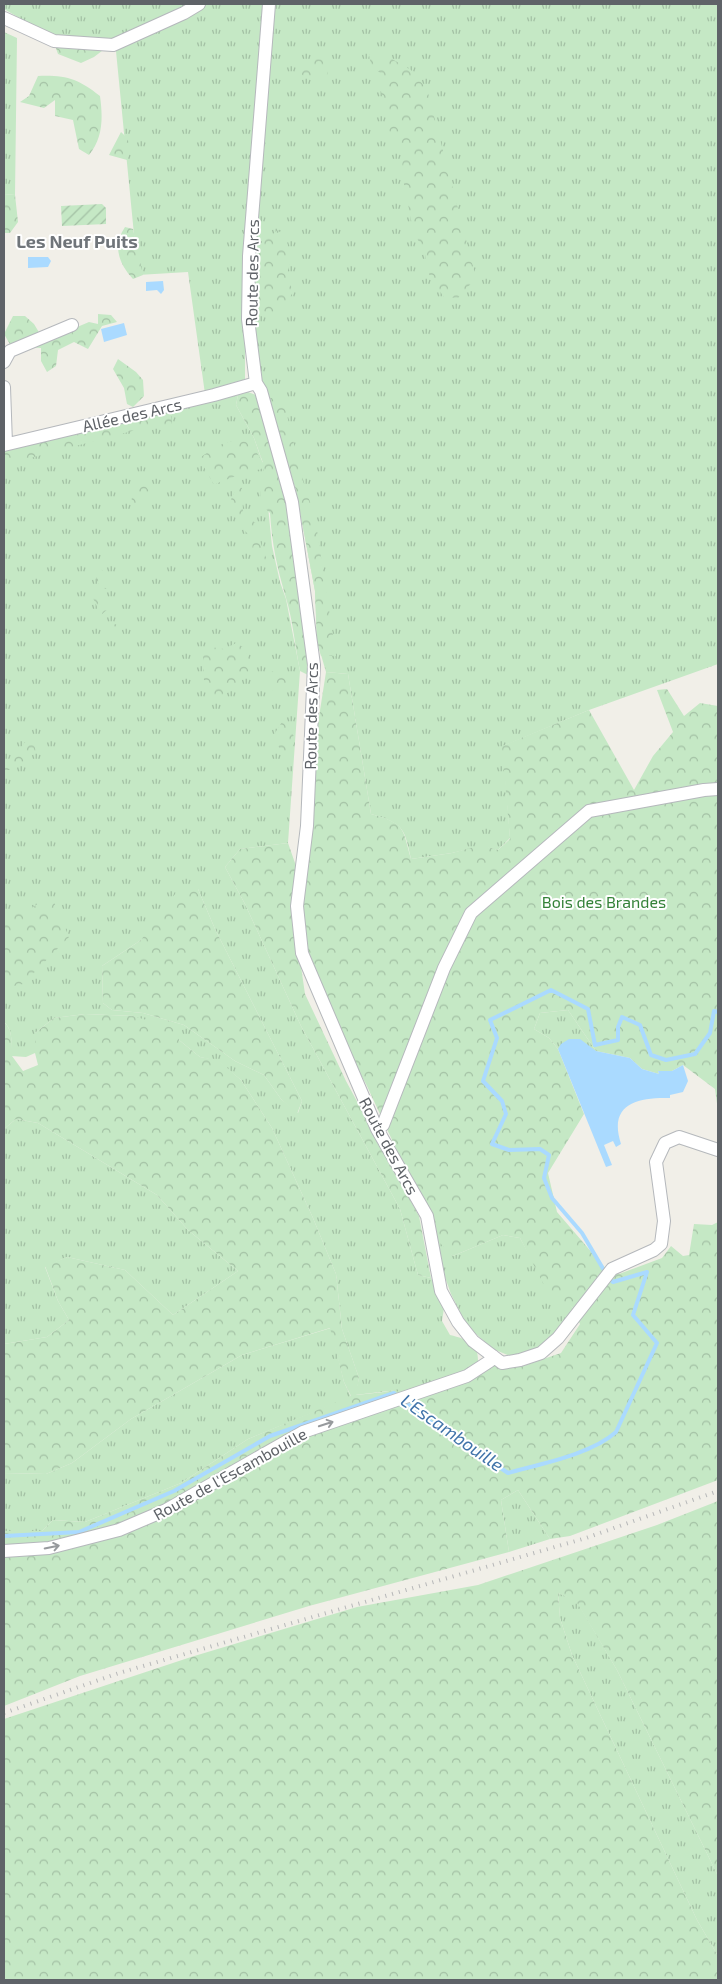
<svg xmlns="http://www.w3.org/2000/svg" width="722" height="1984" font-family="'Exo 2',sans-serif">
	<defs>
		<pattern id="grass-tufts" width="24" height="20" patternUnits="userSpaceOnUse" patternTransform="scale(1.25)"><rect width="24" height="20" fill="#c5e8c5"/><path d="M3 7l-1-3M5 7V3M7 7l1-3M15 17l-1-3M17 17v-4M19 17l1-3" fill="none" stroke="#a3c0a4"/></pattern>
		<pattern id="forest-crowns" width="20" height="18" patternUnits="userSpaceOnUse" patternTransform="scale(1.25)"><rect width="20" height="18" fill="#c5e8c5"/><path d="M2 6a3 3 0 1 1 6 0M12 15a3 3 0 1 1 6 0" fill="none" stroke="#a3c0a4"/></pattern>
		<pattern id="garden-furrows" width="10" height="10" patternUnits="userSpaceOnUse" patternTransform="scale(1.25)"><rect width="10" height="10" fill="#c5e8c5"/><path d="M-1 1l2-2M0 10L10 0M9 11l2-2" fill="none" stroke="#a3c0a4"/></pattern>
	</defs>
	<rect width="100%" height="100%" fill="#f1efe8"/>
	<path fill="url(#grass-tufts)" fill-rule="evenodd" d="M4,4H718V664L589,710L503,746L510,838L498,850L481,846L452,853L411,859C404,827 404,824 371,814L348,674L326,672L317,641L315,591L296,490L268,398L262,386L245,266V379L233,385L205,394L188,272L138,275L115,41L52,37L4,9Z
		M4,32L17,38L15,195L4,194Z
		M238,395L236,405L254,438L264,467L272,546L280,582L286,599L300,671L288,843L240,849L225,867L245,904L301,1026L400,1209L418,1275L431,1278L444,1308L442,1321L450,1335C469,1340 479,1342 478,1364L431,1386L355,1395L359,1378L342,1329L336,1274L313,1218L272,1128L241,1080L218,1061L200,1057L179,1040L133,1016L85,1014L54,1018L35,1033V1053L26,1057L11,1056C12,1046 13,1029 4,1022V451ZM198,889L215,929L302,1101L298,1113L281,1099L264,1075L235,1061L184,1025L143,1013L112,1010L103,1003L102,966L141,940Z
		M568,1010L596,1051L558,1049L549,1038L534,1029L540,1013Z
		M16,1119L38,1123L157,1195L188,1230L238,1271L173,1315L125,1270L67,1257L45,1267L58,1301L69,1320L47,1337L4,1344V1129Z
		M435,1232L453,1256L503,1235L520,1238L531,1258L575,1311L553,1338L528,1354L510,1356L493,1349L467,1326L451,1294L441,1266Z
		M331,1328L344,1382L351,1397L248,1439L181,1483L85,1522L53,1520L42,1531H4V1473L46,1474L72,1463L131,1419L242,1355Z
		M518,1490L550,1539L509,1552L501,1500Z
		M558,1593L576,1600L617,1670L718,1876V1956L697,1920L572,1655L560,1618Z"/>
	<path fill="url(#forest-crowns)" d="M52,37L115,41L94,57L81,63L58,54Z
		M369,55H385L411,70L427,89L476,278L458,298L444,297L430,278L425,254L413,230L402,174L403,150L391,138L381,91L385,77L371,65Z
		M312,59L331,60L327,75L303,76L300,71Z
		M38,76C67,75 78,79 100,96C103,118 103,138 89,155L79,149L73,120L55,116V100L44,108L20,102L29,96Z
		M121,132C131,141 132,148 127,160L109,155Z
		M4,194L15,195L18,222L10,233H4Z
		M125,227L133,229L143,275L133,279C119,264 112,246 125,227Z
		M278,230L286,239L291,256L287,275L293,292L280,314L268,317L252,293V250Z
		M98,314L111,315L117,322L102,326L88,349L74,342L58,350L56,366L47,372L41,361V348L11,346L4,334L13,316H25L34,324L40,334L56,336L89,322L98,324Z
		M118,359L136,372L143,380L144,396L133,407L127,404L124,388L113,369Z
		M248,392L256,395L292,502L317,665L308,675L300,671C295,647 293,621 286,598C277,567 272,545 270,513C256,502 260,484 264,468C247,473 230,477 214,485L199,458C218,446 228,436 251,443L263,463L254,438L236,405L238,395Z
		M268,398H276L284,403L303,481L315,517L336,656H321L317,641L315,591L296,490Z
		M171,411L172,424L162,428L156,414Z
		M150,416L151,426L4,465V451Z
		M137,485L146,486L153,498L141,507H131L132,496Z
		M237,486L242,488L243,514L257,524L260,541L268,563L261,564L253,555L252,539L239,524L229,504Z
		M97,563L108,578L106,589L99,586L92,564Z
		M93,584L100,591L109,608L101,615L93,598Z
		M111,623L118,625L125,637L123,642L109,632Z
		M236,643L245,648L249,660L257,668L252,675L246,671C241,687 230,693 214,698L204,681L203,654L210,647L224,649Z
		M272,671L281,674L288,681L281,693L273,691L267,683V675Z
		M326,672L348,674L371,814C406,824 402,827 411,859L452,853L481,845L498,850L510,839L502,746L589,710L634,790L653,756L673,732L657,690L667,689L684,716L700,703L718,706V1111L715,1089L683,1065L672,1071H658L659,1074L642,1069L630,1058L596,1051L568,1010L540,1013L534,1029L549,1038L558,1049L584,1114L548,1173L557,1212L606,1269L619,1274L662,1258L671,1246L683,1256L689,1255L694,1224L712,1225L718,1222V1480L570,1536L550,1539L518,1490L501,1500L509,1552L309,1606L80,1676L4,1706V1531H42L53,1520L85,1522L181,1483L248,1439L351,1396L344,1382L330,1328L242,1355L131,1419L72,1463L46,1474L4,1473V1344L47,1337L69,1320L58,1301L45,1266L67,1257L125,1270L173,1315L238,1271L188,1230L157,1195L38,1123L16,1119L4,1129V1022C13,1029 12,1046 12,1056L23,1071L38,1065L35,1053V1033L54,1018L85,1014L133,1016L177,1029L179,1040L200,1057L218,1060L241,1080L272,1128L313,1218L336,1274L342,1329L359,1378L356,1395L384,1392L424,1384L441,1390L493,1366H523L561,1353L580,1324L573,1308L545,1287L520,1238L503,1235L453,1256L440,1243L366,1084L314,990L296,932L305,994L346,1081L419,1216L431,1278L418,1275L400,1209L301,1026L245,904L225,867L240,849L288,843L302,883L316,736Z
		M285,717L295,739L290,754L285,759L281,755L275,733Z
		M25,742L34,744L36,752L14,770H4V760L13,758Z
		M181,886L198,889L215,929L302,1101L297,1114L281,1099L264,1075L235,1061L184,1025L143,1013L112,1010L103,1003L102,966L141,940Z
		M43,900H53L69,937L23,984L4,988V916L8,910L25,913Z
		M718,1501V1876L617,1670L576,1601L558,1593L560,1618L572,1655L697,1920L718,1956V1980H4V1719L191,1657L357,1607L478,1585L657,1525Z"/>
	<path fill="url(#garden-furrows)" d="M102,204L106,208V224L62,226L61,206Z"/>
	<path fill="#aadaff" d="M28,257H48L51,261L48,267L28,268Z
		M163,281L164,290L161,294L157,290L146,291V282Z
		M124,323L127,335L104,342L101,329Z
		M569,1039H580L596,1051L630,1058L642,1069L659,1074L658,1071H672L683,1065L688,1081L683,1092L670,1095V1098C637,1097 608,1104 621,1144L616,1147L613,1141L604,1145L612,1165L606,1167L558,1049L561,1044Z"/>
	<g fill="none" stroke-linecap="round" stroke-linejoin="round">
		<path stroke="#aadaff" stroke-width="4" d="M605,1272L582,1233L552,1198L544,1178L549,1155L540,1149L509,1150L492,1144L506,1114L502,1101L483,1081L497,1038L490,1020L551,990L588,1009L595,1045L618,1040V1027L622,1017L640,1025L651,1055L666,1060L695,1054L710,1033L714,1011L718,1012
			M403,1400L422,1416L508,1473C540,1464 592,1454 616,1432L657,1343L633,1315L647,1272L613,1282L609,1278
			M4,1536L79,1532L174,1491L270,1436L394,1393L397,1396"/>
		<g stroke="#b5b8bc" stroke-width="14">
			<path id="minor" d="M269,4L249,256L248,319L256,383L261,391L292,502L314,665L307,826L297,906L302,953L377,1129L427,1216L441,1291L458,1322L473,1341L502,1363L520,1360L541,1353L558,1338L612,1269L654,1250L661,1244L664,1221L656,1162L665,1143L679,1137L718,1150
				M4,18L54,41L113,45L184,13L199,4
				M4,362L10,351L72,325
				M4,387L6,444
				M4,445L214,395L256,383
				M377,1129L383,1125L444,968L471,913L589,811L704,790L718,789
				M4,1551L49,1548L119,1530L166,1510L303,1432L467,1376L490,1361L493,1356"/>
		</g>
		<use href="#minor" stroke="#fff" stroke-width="12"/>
		<path stroke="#b6b7b8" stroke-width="4" stroke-dasharray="1 6" stroke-linecap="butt" d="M4,1713L119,1673L586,1538L718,1491"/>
	</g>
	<defs><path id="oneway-shaft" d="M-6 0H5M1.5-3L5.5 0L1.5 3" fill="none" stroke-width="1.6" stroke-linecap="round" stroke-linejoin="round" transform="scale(1.25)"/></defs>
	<g stroke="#979a9d">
		<use href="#oneway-shaft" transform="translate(326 1424) rotate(-18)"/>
		<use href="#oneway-shaft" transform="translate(52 1547) rotate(-11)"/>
	</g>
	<g text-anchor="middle" stroke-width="4" stroke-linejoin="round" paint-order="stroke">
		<g font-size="16" fill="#5f6368" stroke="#fff">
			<text transform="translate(252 273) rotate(-89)" y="6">Route des Arcs</text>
			<text transform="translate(132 415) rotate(-13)" y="6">Allée des Arcs</text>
			<text transform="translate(311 716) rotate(-89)" y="6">Route des Arcs</text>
			<text transform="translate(389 1146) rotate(62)" y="6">Route des Arcs</text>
			<text transform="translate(230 1474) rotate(-29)" y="6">Route de l'Escambouille</text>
		</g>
		<g font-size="16" fill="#348238" stroke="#fff">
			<text x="604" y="908">Bois des Brandes</text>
		</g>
		<g font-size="18" font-weight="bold" fill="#70757a" stroke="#fff">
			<text x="77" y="248">Les Neuf Puits</text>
		</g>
		<g font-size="18" font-style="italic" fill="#4174aa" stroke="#fff">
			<text transform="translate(452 1433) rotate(35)" y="6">L'Escambouille</text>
		</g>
	</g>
	<rect width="722" height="1984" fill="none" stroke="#5f6368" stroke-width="10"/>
</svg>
